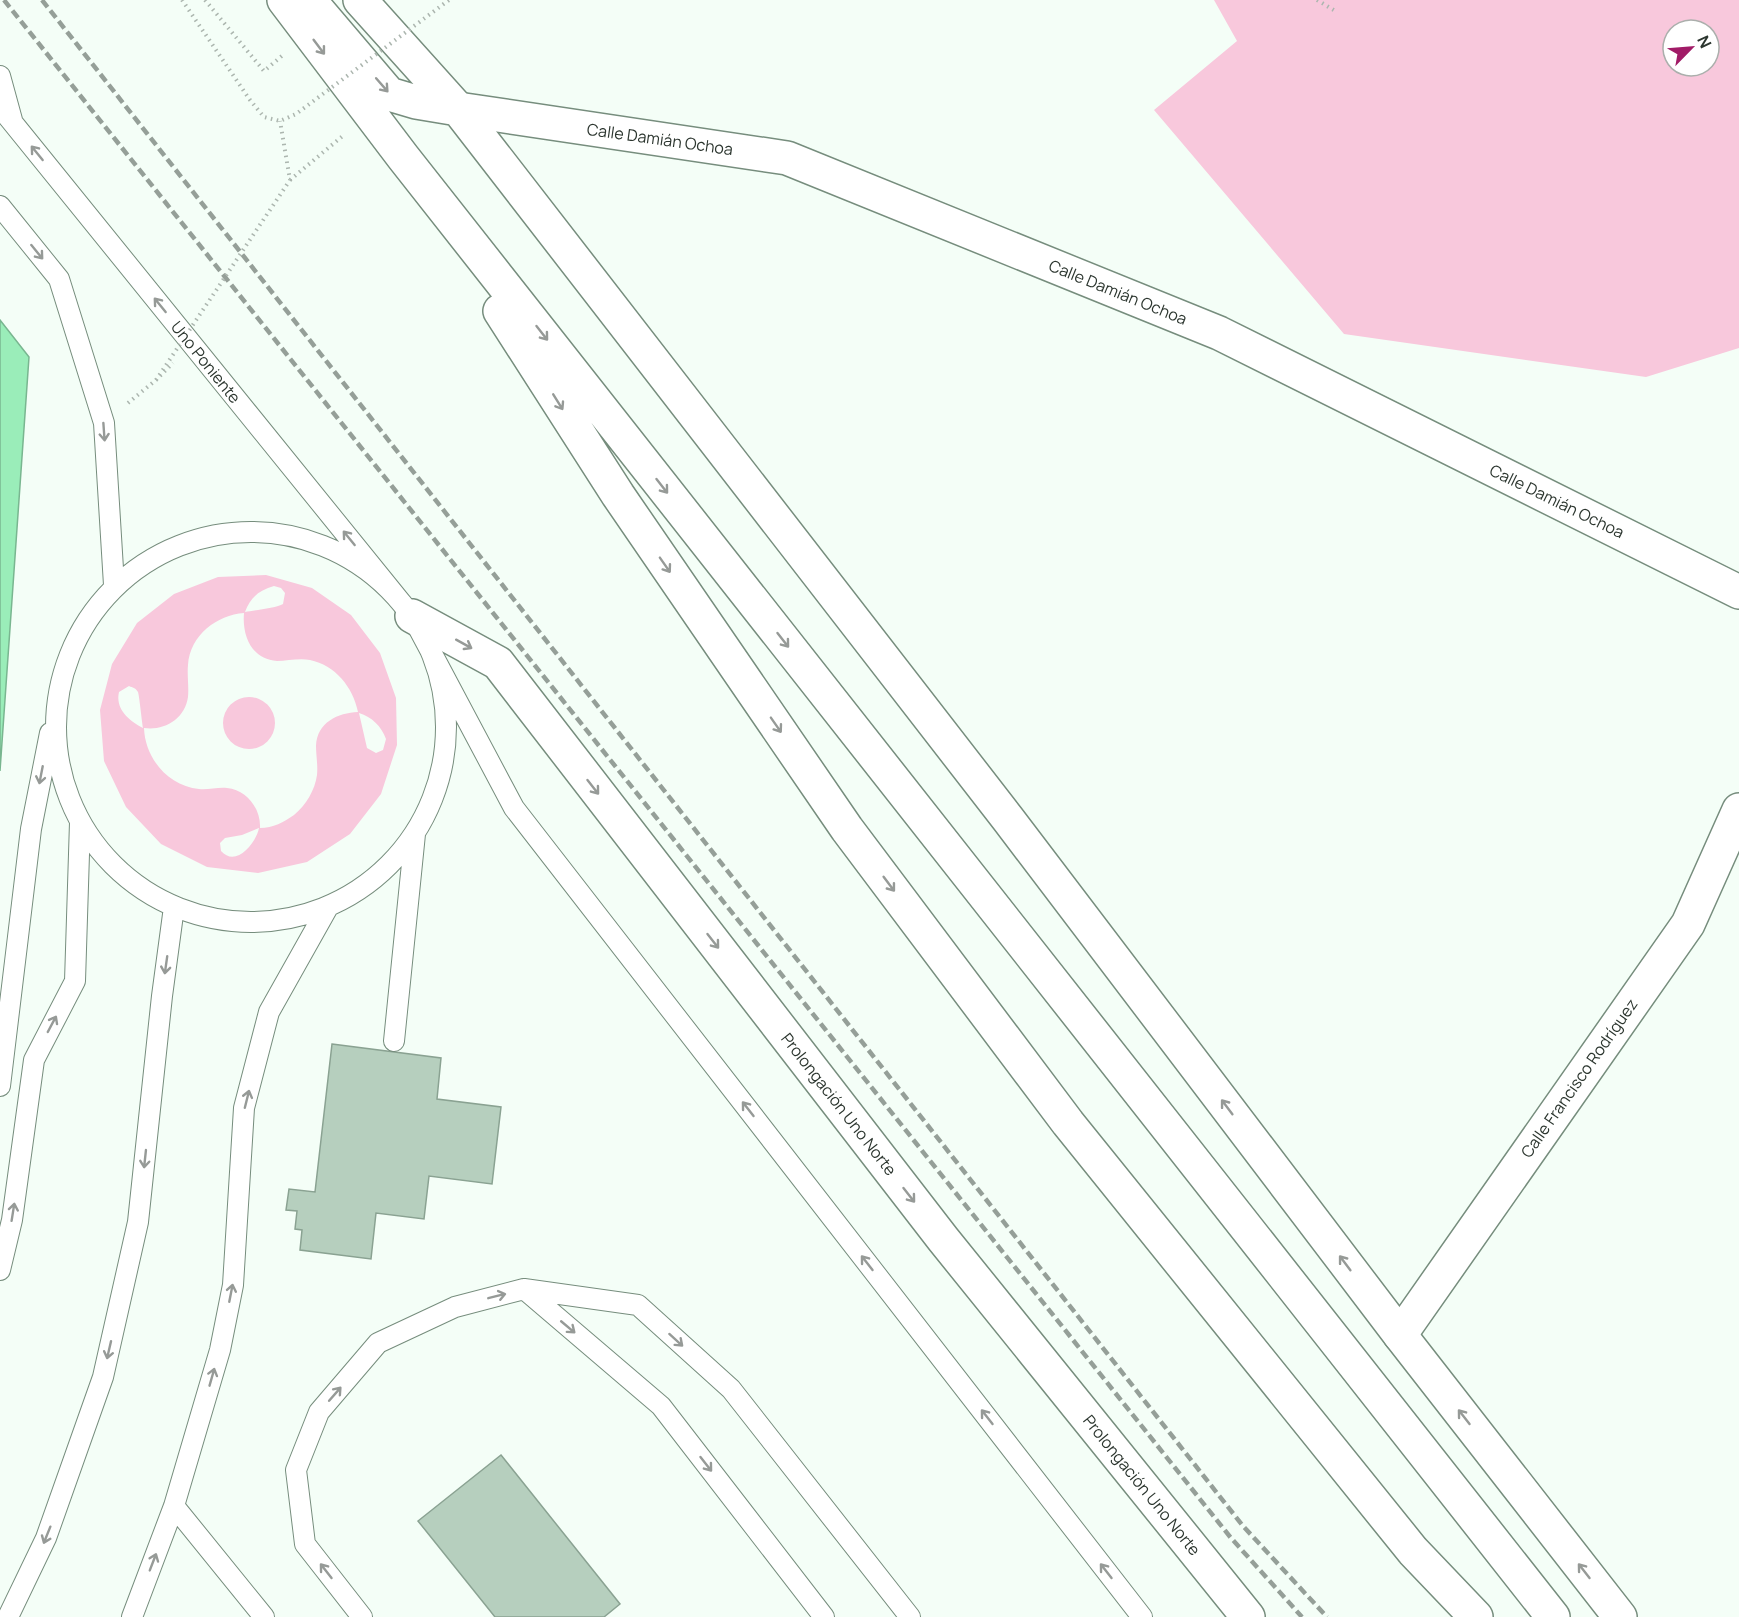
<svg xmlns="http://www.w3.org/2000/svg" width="1739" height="1617" font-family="Manrope,sans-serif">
	<rect width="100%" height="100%" fill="#f4fef7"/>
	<path fill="#f8c8dc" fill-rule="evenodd" d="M1214,0H1739V348L1646,377L1344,334L1154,110L1237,41ZM1673,30H1709V66H1673Z
		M266,575L312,588L351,615L380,653L396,698L397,745L381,794L350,834L307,862L258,873L207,867L161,844L126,807L104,761L100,710L112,664L137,623L174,594L218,577ZM274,586L281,588L285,593L283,604C277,608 255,610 245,612C250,598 259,590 274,586ZM244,613C242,635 251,659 277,661C287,661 299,658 310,660C335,665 353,687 358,712C338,713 317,722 316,746C316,755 318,765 317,775C315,790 306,805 294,815C284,822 273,828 260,828C261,809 247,790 227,788C218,787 208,790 199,789C168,786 145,758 144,728C164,731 185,719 188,697C189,686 187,675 188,665C190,635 217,615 244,613ZM129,686C133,688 135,687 138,692C139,694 142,722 143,728C129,721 115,709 119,692ZM359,713C372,717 381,726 386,739L383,750L376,753L367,748ZM259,828C256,843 236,868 221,851L220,843L225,838L242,835Z
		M223 723a26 26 0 1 1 52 0a26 26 0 1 1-52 0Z"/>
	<path fill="#9aedb9" stroke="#79b690" stroke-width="1.5" d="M0,320L29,357L0,771Z"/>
	<path fill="#b6cfbe" stroke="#8aa292" stroke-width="1.5" d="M332,1044L441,1058L437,1099L501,1107L492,1184L429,1176L424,1219L376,1213L371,1259L300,1250L302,1230L295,1229L297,1211L286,1210L289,1189L315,1192Z
		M501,1455L620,1604L604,1617H495L418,1521Z"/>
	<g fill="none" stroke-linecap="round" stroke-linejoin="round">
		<g stroke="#768d7d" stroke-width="22">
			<path id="service" d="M0,76L12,120
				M0,107L412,616L514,808L1142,1617
				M0,206L59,279L104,423L114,585
				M56 727a195 195 0 1 1 390 0a195 195 0 1 1-390 0Z
				M394,1041L415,834
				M0,1086L31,829L50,733
				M0,1270L12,1220L34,1060L75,981L80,822
				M524,1289L661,1406L824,1617
				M174,1506L264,1617
				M8,1617L46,1538L103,1377L138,1222L162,996L174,907
				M132,1617L174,1506L220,1350L233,1285L244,1108L269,1012L328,907
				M362,1617L305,1544L296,1470L319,1412L378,1343L455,1307L524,1289L638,1305L731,1389L910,1617"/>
		</g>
		<g stroke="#768d7d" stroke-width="36">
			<path id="minor" d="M458,109L787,158L1219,333L1739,592
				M412,616L498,663L943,1239L1248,1617
				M1400,1335L1688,924L1739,810"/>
		</g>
		<g stroke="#768d7d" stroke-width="36">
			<path id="primary" d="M284,0L403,157L1553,1617
				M360,0L458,109L1008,819L1400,1335L1620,1617
				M312,7L316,8L389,94L416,102L458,109
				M500,311L618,495L847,829L1068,1123L1413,1551L1476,1617"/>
		</g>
		<path stroke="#acb6af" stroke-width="4" stroke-dasharray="1.5 4.5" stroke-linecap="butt" d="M205,0L264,71L283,55
			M1317,0L1337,12
			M290,180L345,134
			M128,403L156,380L173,363"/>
		<use href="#service" stroke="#fff" stroke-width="20"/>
		<use href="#minor" stroke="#fff" stroke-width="33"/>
		<use href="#primary" stroke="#fff" stroke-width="33"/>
		<path stroke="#959f98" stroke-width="4.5" stroke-dasharray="9 4.5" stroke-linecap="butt" d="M4,0L1231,1538L1302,1617
			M42,0L1243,1526L1327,1617"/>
		<path stroke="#acb6af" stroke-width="4" stroke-dasharray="1.5 4.5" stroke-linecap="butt" d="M182,0L250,100L264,117L280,121L296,114L449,0
			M156,380L290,180L280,121"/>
	</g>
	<defs><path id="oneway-shaft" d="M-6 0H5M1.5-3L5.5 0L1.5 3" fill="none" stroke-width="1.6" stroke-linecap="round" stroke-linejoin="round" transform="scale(1.5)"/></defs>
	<g stroke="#969a97">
		<use href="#oneway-shaft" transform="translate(319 47) rotate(53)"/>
		<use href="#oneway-shaft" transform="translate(382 85) rotate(49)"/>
		<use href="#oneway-shaft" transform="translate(37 153) rotate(-129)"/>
		<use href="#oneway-shaft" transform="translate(37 252) rotate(51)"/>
		<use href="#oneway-shaft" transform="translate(160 305) rotate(-129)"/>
		<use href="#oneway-shaft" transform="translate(542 333) rotate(52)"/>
		<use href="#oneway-shaft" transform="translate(558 402) rotate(58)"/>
		<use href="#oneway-shaft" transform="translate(104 432) rotate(86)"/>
		<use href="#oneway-shaft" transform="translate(662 486) rotate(52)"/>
		<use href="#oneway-shaft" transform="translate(349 538) rotate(-129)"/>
		<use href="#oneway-shaft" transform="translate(665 565) rotate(55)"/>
		<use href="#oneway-shaft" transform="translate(783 640) rotate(52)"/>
		<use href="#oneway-shaft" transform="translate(464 644) rotate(29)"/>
		<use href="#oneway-shaft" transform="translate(776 725) rotate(55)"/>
		<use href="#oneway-shaft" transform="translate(41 775) rotate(101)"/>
		<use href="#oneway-shaft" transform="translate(593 787) rotate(52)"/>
		<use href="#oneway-shaft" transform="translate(889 884) rotate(53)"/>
		<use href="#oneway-shaft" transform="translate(713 941) rotate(52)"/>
		<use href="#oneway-shaft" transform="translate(166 965) rotate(98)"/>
		<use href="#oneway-shaft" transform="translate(52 1024) rotate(-62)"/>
		<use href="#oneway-shaft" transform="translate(247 1099) rotate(-76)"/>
		<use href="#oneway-shaft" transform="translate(1227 1107) rotate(-127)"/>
		<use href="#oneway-shaft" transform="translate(748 1109) rotate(-128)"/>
		<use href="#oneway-shaft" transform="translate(145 1159) rotate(96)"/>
		<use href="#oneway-shaft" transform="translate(909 1195) rotate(52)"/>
		<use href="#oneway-shaft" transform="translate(13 1212) rotate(-81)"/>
		<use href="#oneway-shaft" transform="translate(867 1263) rotate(-128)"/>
		<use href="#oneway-shaft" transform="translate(1345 1263) rotate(-127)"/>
		<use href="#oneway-shaft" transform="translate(231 1293) rotate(-79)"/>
		<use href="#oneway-shaft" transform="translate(497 1296) rotate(-14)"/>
		<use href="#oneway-shaft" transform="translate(568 1327) rotate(40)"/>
		<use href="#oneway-shaft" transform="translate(676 1340) rotate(42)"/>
		<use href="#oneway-shaft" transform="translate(109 1350) rotate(103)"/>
		<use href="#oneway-shaft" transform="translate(212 1377) rotate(-74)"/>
		<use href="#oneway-shaft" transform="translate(335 1394) rotate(-49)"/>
		<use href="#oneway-shaft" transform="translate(987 1417) rotate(-128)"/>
		<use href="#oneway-shaft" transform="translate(1464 1417) rotate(-128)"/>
		<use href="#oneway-shaft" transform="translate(706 1464) rotate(52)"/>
		<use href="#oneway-shaft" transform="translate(47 1535) rotate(112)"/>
		<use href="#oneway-shaft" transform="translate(153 1562) rotate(-69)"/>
		<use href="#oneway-shaft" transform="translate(326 1571) rotate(-128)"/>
		<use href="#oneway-shaft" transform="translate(1106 1571) rotate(-128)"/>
		<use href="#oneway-shaft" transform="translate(1584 1571) rotate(-128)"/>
	</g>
	<g text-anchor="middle" stroke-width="6" stroke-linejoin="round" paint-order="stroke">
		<g font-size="16" fill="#2c362f" stroke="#fff">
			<text transform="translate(660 139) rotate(8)" y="6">Calle Damián Ochoa</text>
			<text transform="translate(1118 292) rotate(22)" y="6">Calle Damián Ochoa</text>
			<text transform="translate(206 362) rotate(51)" y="6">Uno Poniente</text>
			<text transform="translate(1557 501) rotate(26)" y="6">Calle Damián Ochoa</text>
			<text transform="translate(1579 1078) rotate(-55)" y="6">Calle Francisco Rodríguez</text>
			<text transform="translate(839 1104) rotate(52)" y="6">Prolongación Uno Norte</text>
			<text transform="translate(1142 1485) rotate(51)" y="6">Prolongación Uno Norte</text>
		</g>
	</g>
	<g transform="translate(1691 48) rotate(65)"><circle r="28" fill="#ffffff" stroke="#abafac" stroke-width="1.5"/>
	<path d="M0-4.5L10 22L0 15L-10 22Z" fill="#a11b67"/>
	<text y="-9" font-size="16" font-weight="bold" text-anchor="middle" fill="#2c362f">N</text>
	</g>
</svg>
